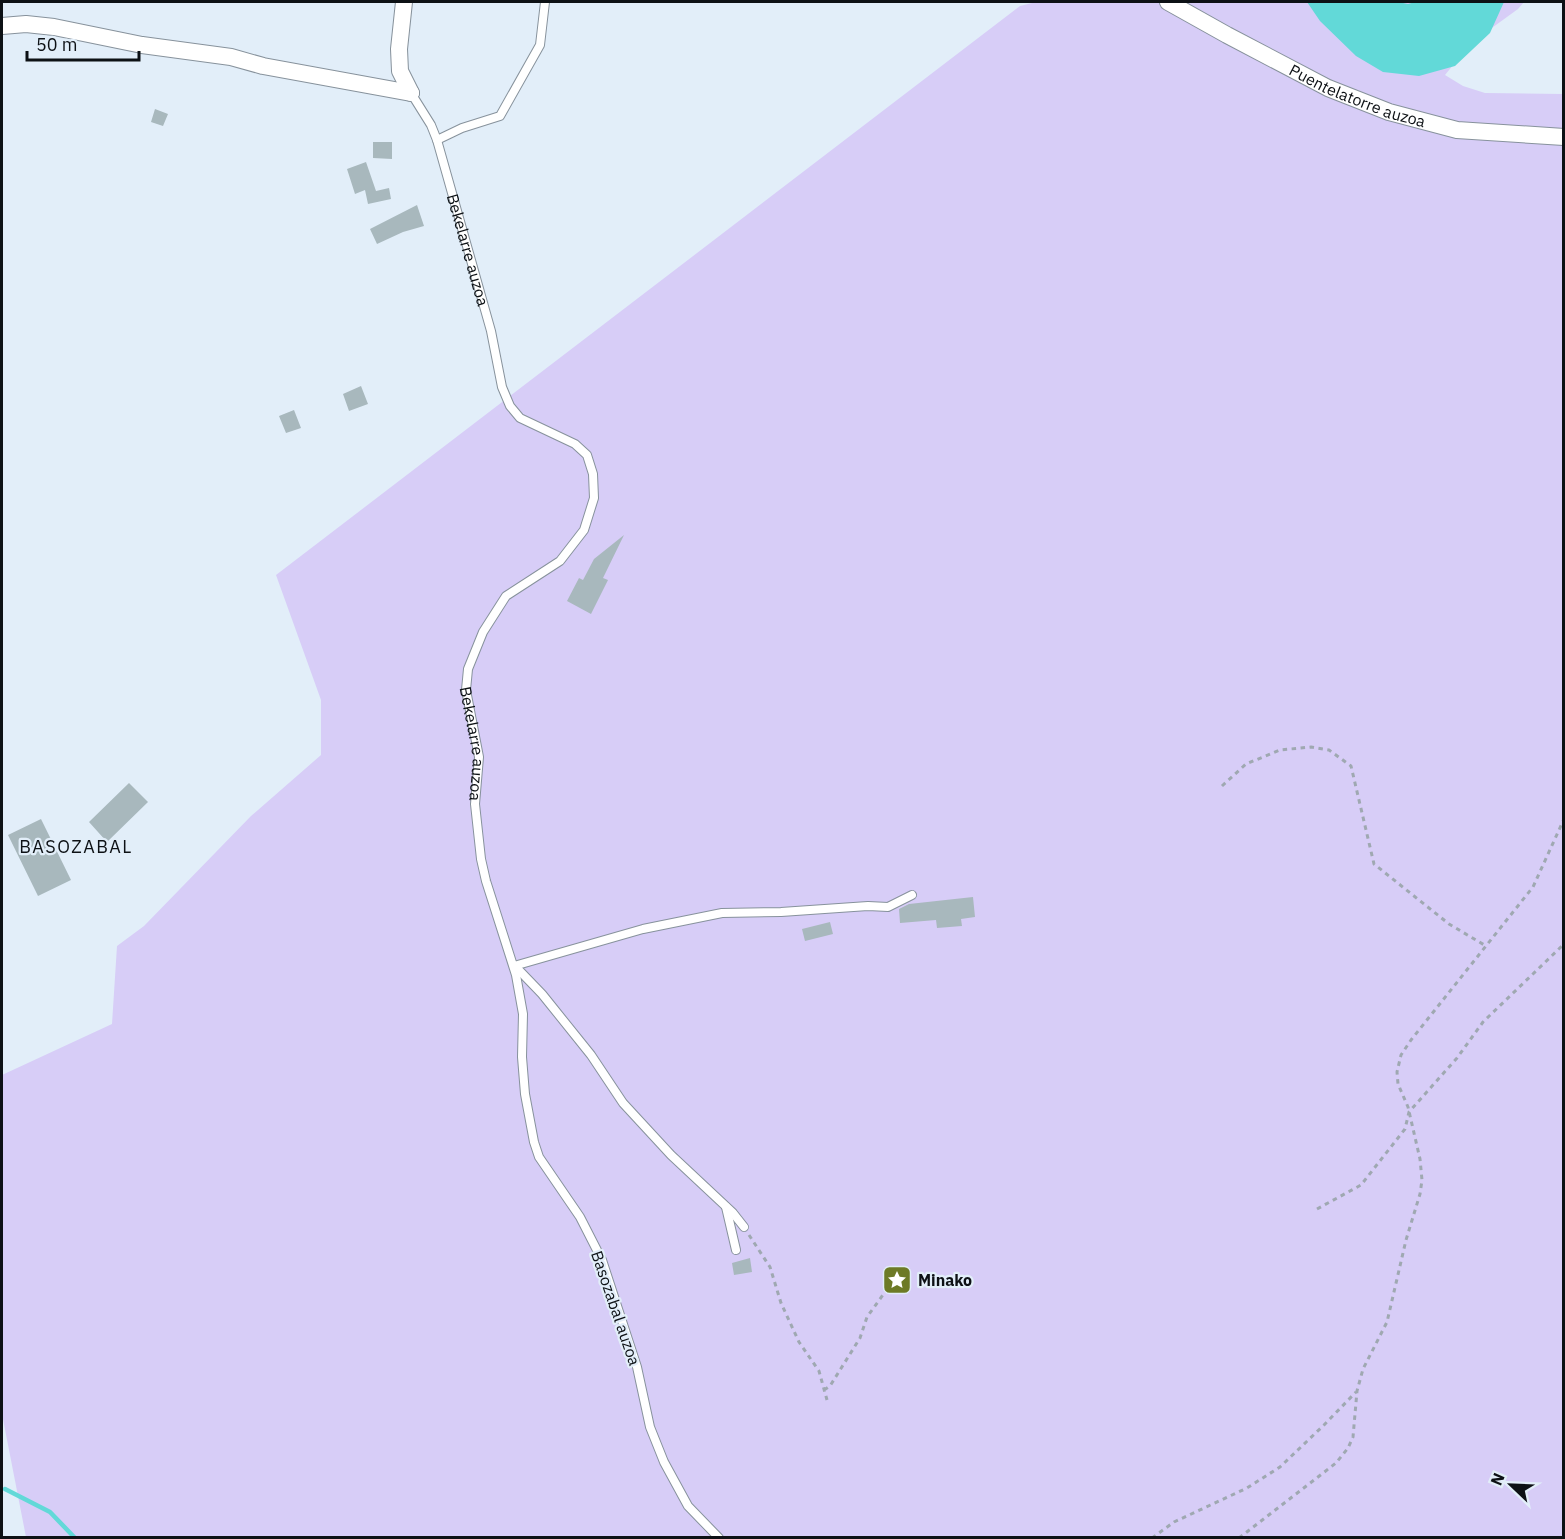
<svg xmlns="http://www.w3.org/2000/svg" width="1565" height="1539" font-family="'IBM Plex Sans',sans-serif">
	<rect width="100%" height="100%" fill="#e2eef9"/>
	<path fill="#d7cdf7" d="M1036,2H1524L1518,9L1471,43L1445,75L1463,86L1485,93L1563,94V1537H26L2,1414V1075L112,1024L117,946L144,926L251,816L321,755V700L276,575L1020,6Z"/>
	<path fill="#62d9d8" d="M1307,2H1398L1408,4L1415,2H1504L1490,33L1455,66L1419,76L1383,72L1356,56L1320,21Z"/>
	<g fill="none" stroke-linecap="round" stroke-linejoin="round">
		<path stroke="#62d9d8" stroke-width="4.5" d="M5,1489L50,1512L75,1538"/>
	</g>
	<path fill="#a8b8bd" d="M155,109L168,114L163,126L151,122Z
		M373,142H392V159L373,158Z
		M366,162L376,191L389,188L391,199L368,204L365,190L355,194L347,169Z
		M417,205L424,226L403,232L377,244L370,229Z
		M361,386L368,404L349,411L343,394Z
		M294,410L301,428L286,433L279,416Z
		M624,535L603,578L608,580L591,614L567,601L579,578L583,580L594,559Z
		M129,783L148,802L107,842L89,822Z
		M41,819L71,880L38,896L8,835Z
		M973,897L975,917L961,919L962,926L937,928L936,920L900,923L899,909L909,904Z
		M830,922L833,934L805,941L802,929Z
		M750,1258L752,1272L734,1275L732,1263Z"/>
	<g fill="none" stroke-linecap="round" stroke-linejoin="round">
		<g stroke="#87929c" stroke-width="10">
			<g id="lane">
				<path id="s1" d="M411,93L431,125L437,140L491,331L502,387L510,406L520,418L575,444L587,455L593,474L594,498L584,530L560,561L506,596L483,632L468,669L466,690L479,757L475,804L481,859L486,881L516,975L523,1014L522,1057L525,1094L534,1142L539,1157L580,1217L602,1260L637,1367L650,1427L664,1462L688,1506L719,1538"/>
				<path d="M437,140L462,128L500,116L540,45L545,2"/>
				<path d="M514,966L643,929L722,913L781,912L868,906L888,907L912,895"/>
				<path d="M515,966L542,994L591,1055L623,1103L671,1155L733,1213L744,1227"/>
				<path d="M726,1207L736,1250"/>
			</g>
		</g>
		<g stroke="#87929c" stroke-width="18">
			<g id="street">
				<path d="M404,2L399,49L400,71L411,93"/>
				<path id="s2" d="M1168,2L1227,35L1328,88L1389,112L1457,130L1564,137"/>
				<path d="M2,26L26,24L54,27L142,45L231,57L263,66L411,93"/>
			</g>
		</g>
		<path stroke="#9fa8b1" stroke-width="3" stroke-dasharray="4.5 4.5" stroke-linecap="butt" d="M1222,786L1246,764L1280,750L1311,747L1329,750L1351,766L1374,864L1449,924L1486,946
			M1317,1209L1361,1185L1405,1129L1409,1112L1457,1058L1483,1022L1564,944
			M749,1235L770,1267L781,1303L799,1342L819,1371L827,1400
			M824,1390L830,1386L860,1338L867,1317L893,1281
			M1152,1538L1174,1522L1247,1488L1280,1467L1324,1425L1356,1392
			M1239,1538L1336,1463L1348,1448L1353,1437L1357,1391L1363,1369L1387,1322L1406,1240L1420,1194L1422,1180L1420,1159L1408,1107L1398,1084L1397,1072L1401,1055L1411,1040L1533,887L1564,819"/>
		<use href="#lane" stroke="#fff" stroke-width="8"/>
		<use href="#street" stroke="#fff" stroke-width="16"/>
	</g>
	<defs>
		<g id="sight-square" transform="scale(1.5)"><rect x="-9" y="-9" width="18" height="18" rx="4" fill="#6d7a26" stroke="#e2eef9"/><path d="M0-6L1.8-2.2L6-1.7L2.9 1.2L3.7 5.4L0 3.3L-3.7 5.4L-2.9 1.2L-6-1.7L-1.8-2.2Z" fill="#fff"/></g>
	</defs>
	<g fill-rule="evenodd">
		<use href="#sight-square" x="897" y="1280"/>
	</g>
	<g text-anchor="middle" stroke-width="4.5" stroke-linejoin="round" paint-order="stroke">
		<g font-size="16" fill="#0d1115" stroke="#e2eef9">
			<text dy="6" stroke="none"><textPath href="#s2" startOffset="212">Puentelatorre auzoa</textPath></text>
			<text dy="6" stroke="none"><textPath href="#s1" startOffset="168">Bekelarre auzoa</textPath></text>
			<text dy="6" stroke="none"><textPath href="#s1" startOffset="762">Bekelarre auzoa</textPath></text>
			<text transform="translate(616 1308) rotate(71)" y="6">Basozabal auzoa</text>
		</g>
		<g font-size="16" font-weight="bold" fill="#0d1115" stroke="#e2eef9" text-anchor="start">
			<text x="918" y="1286">Minako</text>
		</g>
		<g font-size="18" letter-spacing="1.5" fill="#0d1115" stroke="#e2eef9">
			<text x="76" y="853">BASOZABAL</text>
		</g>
	</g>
	<rect width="1565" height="1539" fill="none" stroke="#0d1115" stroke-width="6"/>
	<g transform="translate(1511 1485) rotate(293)" stroke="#e2eef9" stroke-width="4.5" paint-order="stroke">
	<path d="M0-4.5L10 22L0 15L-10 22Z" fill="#0d1115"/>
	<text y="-9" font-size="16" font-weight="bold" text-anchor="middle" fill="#0d1115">N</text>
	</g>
	<path d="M27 51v9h112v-9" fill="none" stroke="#0d1115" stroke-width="3"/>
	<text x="36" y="51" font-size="18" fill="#0d1115" stroke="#e2eef9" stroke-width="4.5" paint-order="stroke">50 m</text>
</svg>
